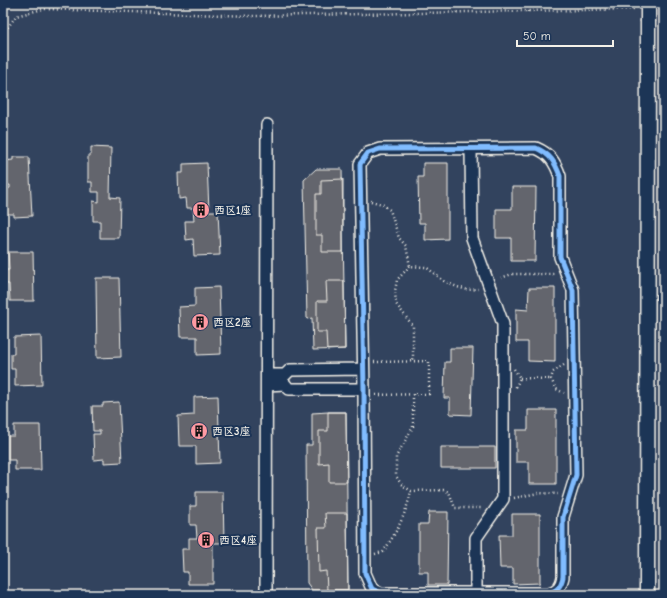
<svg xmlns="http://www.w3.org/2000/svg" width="667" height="598" font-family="'Comic Neue','LXGW WenKai TC',sans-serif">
	<rect width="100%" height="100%" fill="#32435e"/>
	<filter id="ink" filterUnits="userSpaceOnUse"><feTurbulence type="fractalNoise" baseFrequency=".025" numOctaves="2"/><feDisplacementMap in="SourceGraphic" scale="8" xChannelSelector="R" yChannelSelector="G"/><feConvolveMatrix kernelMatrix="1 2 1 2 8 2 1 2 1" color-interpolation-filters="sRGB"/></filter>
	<g filter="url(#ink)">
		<path fill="#64656d" stroke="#f4f1e8" d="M91,147L111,148L110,197L120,198L119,238H100V221H93V201L99,202V192H92V182H88V155H91Z
			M13,157H29L32,216L14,217V214H4L3,189L10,188V185L3,186V161L13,160Z
			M207,163L209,211H218L220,255L194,256L193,239L186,240L185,221H194L193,208H187L186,198L179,199L178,173H183V164Z
			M423,163H448V239L425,240V223H419L418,177H423Z
			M316,169H342L345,349L313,350L312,318L307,319L304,180Z
			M343,179V252H322V235H316V194H321V180Z
			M512,187H536L535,261H511V238H496V209H512Z
			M8,252H33L34,301H10L9,284H6L5,270H9Z
			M96,278H119L121,357L97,358Z
			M326,281H344L345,349L327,350L326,332H317V301H327Z
			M219,287L221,354L197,355V337H180L179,307L195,306V288Z
			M529,288H555V362L528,361V342H516V309L528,310Z
			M41,336L42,385L15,386V369H11V354H14V337Z
			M450,348H473L471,415L450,414V398H444L445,362H450Z
			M218,396L220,463L196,464V446H179L178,416L194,415V397Z
			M119,402L122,462L104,463V459L94,460L93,434H100V431H93L92,406H103V403Z
			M528,410H556V484H529V462H516V430H528Z
			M328,412H346L348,590H312L307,583L306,445H312V413Z
			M328,412H346L347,482H329V463L319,464V431H328Z
			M14,425H40L41,470H15V460H8V436H14Z
			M441,447H495V468H441Z
			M196,492H223L224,543H213V584H188V572H183L182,549H189V538H197L196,525H190V506H196Z
			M429,512H448L447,585H428V572H419V524H428Z
			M325,513H347L348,590H327L326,571L319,572L318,528H326Z
			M512,514H540V583L513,584V568H500L499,535H512Z"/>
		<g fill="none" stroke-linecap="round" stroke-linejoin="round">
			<g stroke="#f4f1e8" stroke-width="14">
				<path id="minor" d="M536,148C550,154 555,162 560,176V257L573,290L576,475L563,517V577C561,586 558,590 549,593H381L372,589L365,573L364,389L360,164L368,153L380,149Z
					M471,149L472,238L503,324V499L476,538V595
					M267,375H285L290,370L363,369
					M267,385L285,384L289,389H364
					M266,595L267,125"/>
			</g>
			<g stroke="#f4f1e8" stroke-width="17">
				<path id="tertiary" d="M647,595L648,22"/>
			</g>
			<path stroke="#f4f1e8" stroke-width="2.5" stroke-dasharray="1 3" stroke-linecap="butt" d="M528,12V3
				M3,34L16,16L43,9L252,16L636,9
				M371,201L382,204L390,210L399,238L406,246L410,266L426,267L444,281L457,287L468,290L478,289
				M410,266L397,280L395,291L396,304L413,326V362
				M501,278L512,274H554
				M374,362L429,361V394L375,395
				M564,365L553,372L551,379L556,389L564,393
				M514,369L520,378L515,389
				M520,378L551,379
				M413,394V427L396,457V476L401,484L411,491L443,490L449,492L455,508H483
				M514,498L538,493L558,494
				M375,554L383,552C397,532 406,514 411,491"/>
			<use href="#minor" stroke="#1d3557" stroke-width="11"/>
			<use href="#tertiary" stroke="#1d3557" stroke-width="14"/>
			<g stroke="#f4f1e8" stroke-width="17" stroke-linecap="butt">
				<path id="tertiary-bridge" d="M648,22V3"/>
			</g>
			<use href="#tertiary-bridge" stroke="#1d3557" stroke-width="14"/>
			<g stroke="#1d3557" stroke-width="8">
				<path id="cycleway" d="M536,148C550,154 555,162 560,176V257L573,290L576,475L563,517V577C561,586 558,590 549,593H381L372,589L365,573L364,389L360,164L368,153L380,149Z"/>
			</g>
			<use href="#cycleway" stroke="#80bcff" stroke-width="5"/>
		</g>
	</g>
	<defs>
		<g id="building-disc" transform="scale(0.9)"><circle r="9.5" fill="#ff9aa2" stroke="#1d3557"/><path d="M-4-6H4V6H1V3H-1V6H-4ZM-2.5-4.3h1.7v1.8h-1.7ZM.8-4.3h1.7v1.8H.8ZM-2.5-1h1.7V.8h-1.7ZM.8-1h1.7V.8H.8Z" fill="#111"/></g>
	</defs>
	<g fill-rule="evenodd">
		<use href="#building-disc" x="201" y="210"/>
		<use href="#building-disc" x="200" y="322"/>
		<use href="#building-disc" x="199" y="431"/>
		<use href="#building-disc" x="206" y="540"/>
	</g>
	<g text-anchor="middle" stroke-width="4" stroke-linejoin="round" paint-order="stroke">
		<g font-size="11" font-weight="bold" fill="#f4f1e8" stroke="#1d3557" text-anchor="start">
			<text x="214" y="214">西区1座</text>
			<text x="213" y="326">西区2座</text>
			<text x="212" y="435">西区3座</text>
			<text x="219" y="544">西区4座</text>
		</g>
	</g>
	<rect width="667" height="598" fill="none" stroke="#1d3557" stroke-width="16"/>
	<rect x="8" y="8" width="651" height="582" fill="none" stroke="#f4f1e8" stroke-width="1.5" filter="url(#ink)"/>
	<path d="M517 40v6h96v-6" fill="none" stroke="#f4f1e8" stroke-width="2"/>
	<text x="523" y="40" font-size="12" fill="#f4f1e8" stroke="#1d3557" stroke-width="3" paint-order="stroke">50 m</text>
</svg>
